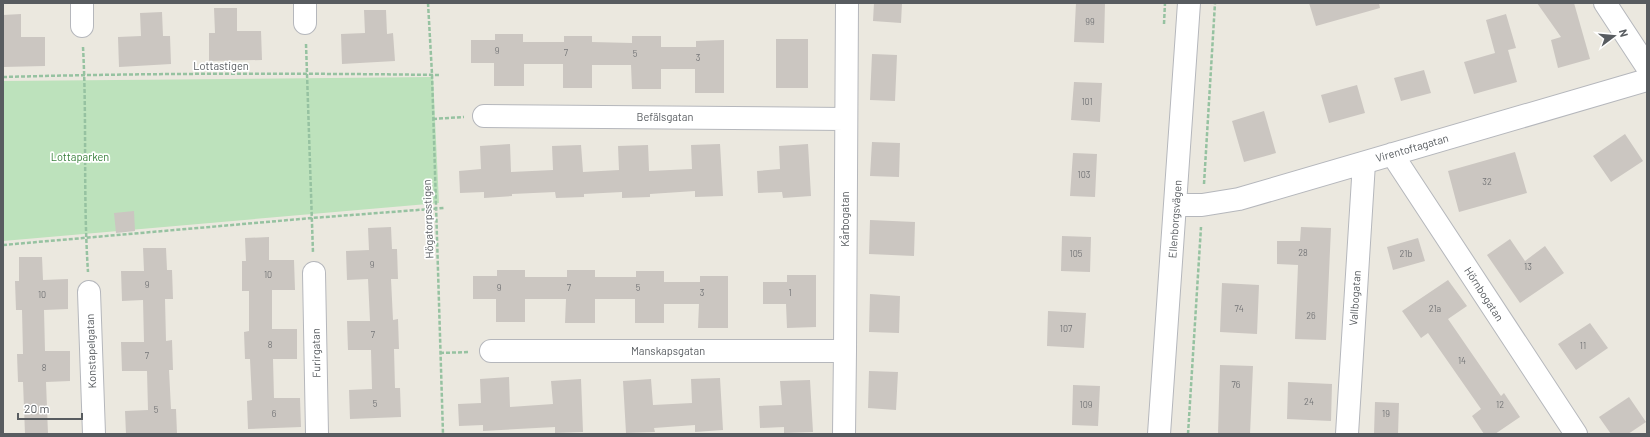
<svg xmlns="http://www.w3.org/2000/svg" width="1650" height="437" font-family="Barlow,sans-serif">
	<rect width="100%" height="100%" fill="#ebe8df"/>
	<path fill="#bde2bc" d="M433,77L439,203L3,241V81Z"/>
	<path fill="#cbc6c1" d="M874,3H902L901,23L873,21Z
		M1076,3H1105L1104,43L1074,42Z
		M1309,3H1379L1380,8L1316,26Z
		M1537,3H1574L1590,59L1558,68L1551,40L1561,37Z
		M214,8H237V31H261L262,60L209,61V33H215Z
		M364,10H386L387,34L393,33L395,61L342,64L341,34L365,33Z
		M162,12L163,36H170L171,64L119,67L118,37L141,36L140,13Z
		M21,14V37H45V66L3,67V15Z
		M1506,14L1516,48L1508,50L1517,82L1474,94L1464,62L1495,53L1486,20Z
		M495,34H523V42H564V36H592V42L632,43V36H661V47H696V41L724,40V93H695V69H661V89H632L631,65H592V88H563V64H524V86H494V63H471V40H495Z
		M776,39H808V88H776Z
		M872,54L897,55L895,101L870,100Z
		M1424,70L1431,93L1401,101L1394,78Z
		M1074,82L1102,83L1100,122L1071,120Z
		M1357,85L1365,113L1329,123L1321,95Z
		M1264,111L1276,153L1244,162L1232,121Z
		M1625,134L1643,161L1611,182L1593,156Z
		M872,142L900,143L899,177L870,176Z
		M510,144L511,172L553,170L552,146L581,145L583,172L619,170L618,146L648,145L649,171L692,169L691,145L720,144L723,196L695,197V191L650,194V197L622,198V192L584,194V197L556,198L555,192L512,194V196L484,198V192L460,193L459,171L481,169L480,146Z
		M808,144L811,196L783,198L782,192L758,193L757,171L780,169L779,146Z
		M1515,152L1527,193L1459,212L1448,171Z
		M1073,153L1097,154L1095,197L1070,196Z
		M134,211L135,231L116,233L114,213Z
		M870,220L915,222L914,256L869,254Z
		M391,227L392,249H397L398,279H391L393,320L398,319L399,349H394L395,388H400L401,417L350,419L349,390L372,389L371,350H348L347,321H370L368,279L347,280L346,251L369,250L368,228Z
		M1301,227L1331,228L1326,340L1295,339L1298,265L1277,264V241H1300Z
		M1062,236L1091,237L1090,272L1061,271Z
		M269,237V260H294L295,290H272V329H297V359H273L274,398H300L301,427L248,429L247,401L252,400L250,359H245L244,332L249,331V291H242V261H246L245,238Z
		M1418,238L1425,261L1393,270L1387,247Z
		M1510,239L1525,261L1545,246L1564,273L1520,303L1487,255Z
		M143,248H166L167,270H172L173,299H165L166,341L172,340L173,370H169L171,409H176L177,434H126L125,411L148,410L147,371H122L121,342H144L143,300L122,301L121,271H144Z
		M19,257H42L43,280L68,279V309L44,310L45,351H70V381L46,382L48,434H25L23,382H18L17,354H23L22,310H16L15,281H19Z
		M497,270H525V277H567V270H595V277H636V271H664V282H700V276H728V328H698L699,304H664V323H635V299H595V323H565L566,299H525V322H496V299H473V276H497Z
		M787,275H816V327L787,328L786,304H763V282H787Z
		M1448,280L1467,306L1448,319L1501,396L1504,393L1520,417L1495,434H1484L1472,416L1481,409L1428,333L1421,338L1402,311Z
		M1222,283L1259,285L1257,334L1220,332Z
		M870,294L900,296L899,333L869,332Z
		M1048,311L1086,313L1084,348L1047,346Z
		M1590,323L1608,348L1576,370L1558,344Z
		M1220,365L1253,366L1250,434H1218Z
		M869,371L898,372L896,410L868,408Z
		M509,377L510,407L553,404L551,381L581,379L583,432L555,433V427L483,431V425L459,426L458,404L481,403L480,379Z
		M720,378L723,430L695,432V425L654,428L655,432L626,433L623,381L651,379L653,405L692,403L691,379Z
		M810,380L813,432L784,433V427L760,428L759,406L782,405L780,381Z
		M1288,382L1332,384L1331,421L1287,419Z
		M1073,385L1100,386L1098,426L1072,425Z
		M1629,397L1646,422L1628,434H1611L1599,417Z
		M1375,402L1399,403L1398,434H1374Z"/>
	<g fill="none" stroke-linecap="round" stroke-linejoin="round">
		<g stroke="#b5b7bc" stroke-width="24">
			<path id="minor" d="M1605,3L1647,67
				M305,23V3
				M82,26V3
				M484,116L845,119
				M1392,154L1576,434
				M1176,205H1202L1239,199L1647,80
				M314,273L317,434
				M89,292L94,434
				M491,351H845
				M844,434L845,351L847,3
				M1159,434L1189,3
				M1347,434L1364,163"/>
		</g>
		<path stroke="#96c2a1" stroke-width="2.5" stroke-dasharray="4 2" stroke-linecap="butt" d="M428,3L432,74L443,434
			M1164,24L1165,3
			M306,44L313,253
			M83,47C87,122 83,197 88,272
			M3,77C149,73 294,73 440,75
			M433,119L464,117
			M1204,184L1215,3
			M3,245L312,218L444,208
			M440,353L470,352
			M1188,434L1201,227"/>
		<use href="#minor" stroke="#fff" stroke-width="22"/>
	</g>
	<g text-anchor="middle" stroke-width="3.5" stroke-linejoin="round" paint-order="stroke">
		<g font-size="9" fill="#757678">
			<text x="1090" y="25">99</text>
			<text x="497" y="54">9</text>
			<text x="566" y="56">7</text>
			<text x="635" y="57">5</text>
			<text x="698" y="61">3</text>
			<text x="1087" y="105">101</text>
			<text x="1084" y="178">103</text>
			<text x="1487" y="185">32</text>
			<text x="1303" y="256">28</text>
			<text x="1076" y="257">105</text>
			<text x="1406" y="257">21b</text>
			<text x="372" y="268">9</text>
			<text x="1528" y="270">13</text>
			<text x="268" y="278">10</text>
			<text x="147" y="288">9</text>
			<text x="499" y="291">9</text>
			<text x="569" y="291">7</text>
			<text x="638" y="291">5</text>
			<text x="702" y="296">3</text>
			<text x="790" y="296">1</text>
			<text x="42" y="298">10</text>
			<text x="1239" y="312">74</text>
			<text x="1435" y="312">21a</text>
			<text x="1311" y="319">26</text>
			<text x="1066" y="332">107</text>
			<text x="373" y="338">7</text>
			<text x="270" y="348">8</text>
			<text x="1583" y="349">11</text>
			<text x="147" y="359">7</text>
			<text x="1462" y="364">14</text>
			<text x="44" y="371">8</text>
			<text x="1236" y="388">76</text>
			<text x="1309" y="405">24</text>
			<text x="375" y="407">5</text>
			<text x="1086" y="408">109</text>
			<text x="1500" y="408">12</text>
			<text x="156" y="413">5</text>
			<text x="274" y="417">6</text>
			<text x="1386" y="417">19</text>
		</g>
		<g font-size="11" fill="#585c60" stroke="#fff">
			<text x="221" y="70">Lottastigen</text>
			<text x="665" y="121">Befälsgatan</text>
			<text transform="translate(1412 148) rotate(-16)" y="4">Virentoftagatan</text>
			<text transform="translate(428 219) rotate(-92)" y="4">Högatorpsstigen</text>
			<text transform="translate(845 219) rotate(-90)" y="4">Kårbogatan</text>
			<text transform="translate(1175 219) rotate(-86)" y="4">Ellenborgsvägen</text>
			<text transform="translate(1484 294) rotate(57)" y="4">Hörnbogatan</text>
			<text transform="translate(1355 298) rotate(-86)" y="4">Vallbogatan</text>
			<text transform="translate(91 351) rotate(-92)" y="4">Konstapelgatan</text>
			<text x="668" y="355">Manskapsgatan</text>
			<text transform="translate(316 353) rotate(-91)" y="4">Furirgatan</text>
		</g>
		<g font-size="11" fill="#377f3a" stroke="#fff">
			<text x="80" y="161">Lottaparken</text>
		</g>
	</g>
	<rect width="1650" height="437" fill="none" stroke="#585c60" stroke-width="8"/>
	<g transform="translate(1614 36) rotate(74)" stroke="#ffffff" stroke-width="3" paint-order="stroke">
	<path d="M0-3L7 15L0 10L-7 15Z" fill="#585c60"/>
	<text y="-6" font-size="11" font-weight="bold" text-anchor="middle" fill="#585c60">N</text>
	</g>
	<path d="M18 413v6h64v-6" fill="none" stroke="#585c60" stroke-width="2"/>
	<text x="24" y="413" font-size="12" fill="#585c60" stroke="#ffffff" stroke-width="3" paint-order="stroke">20 m</text>
</svg>
